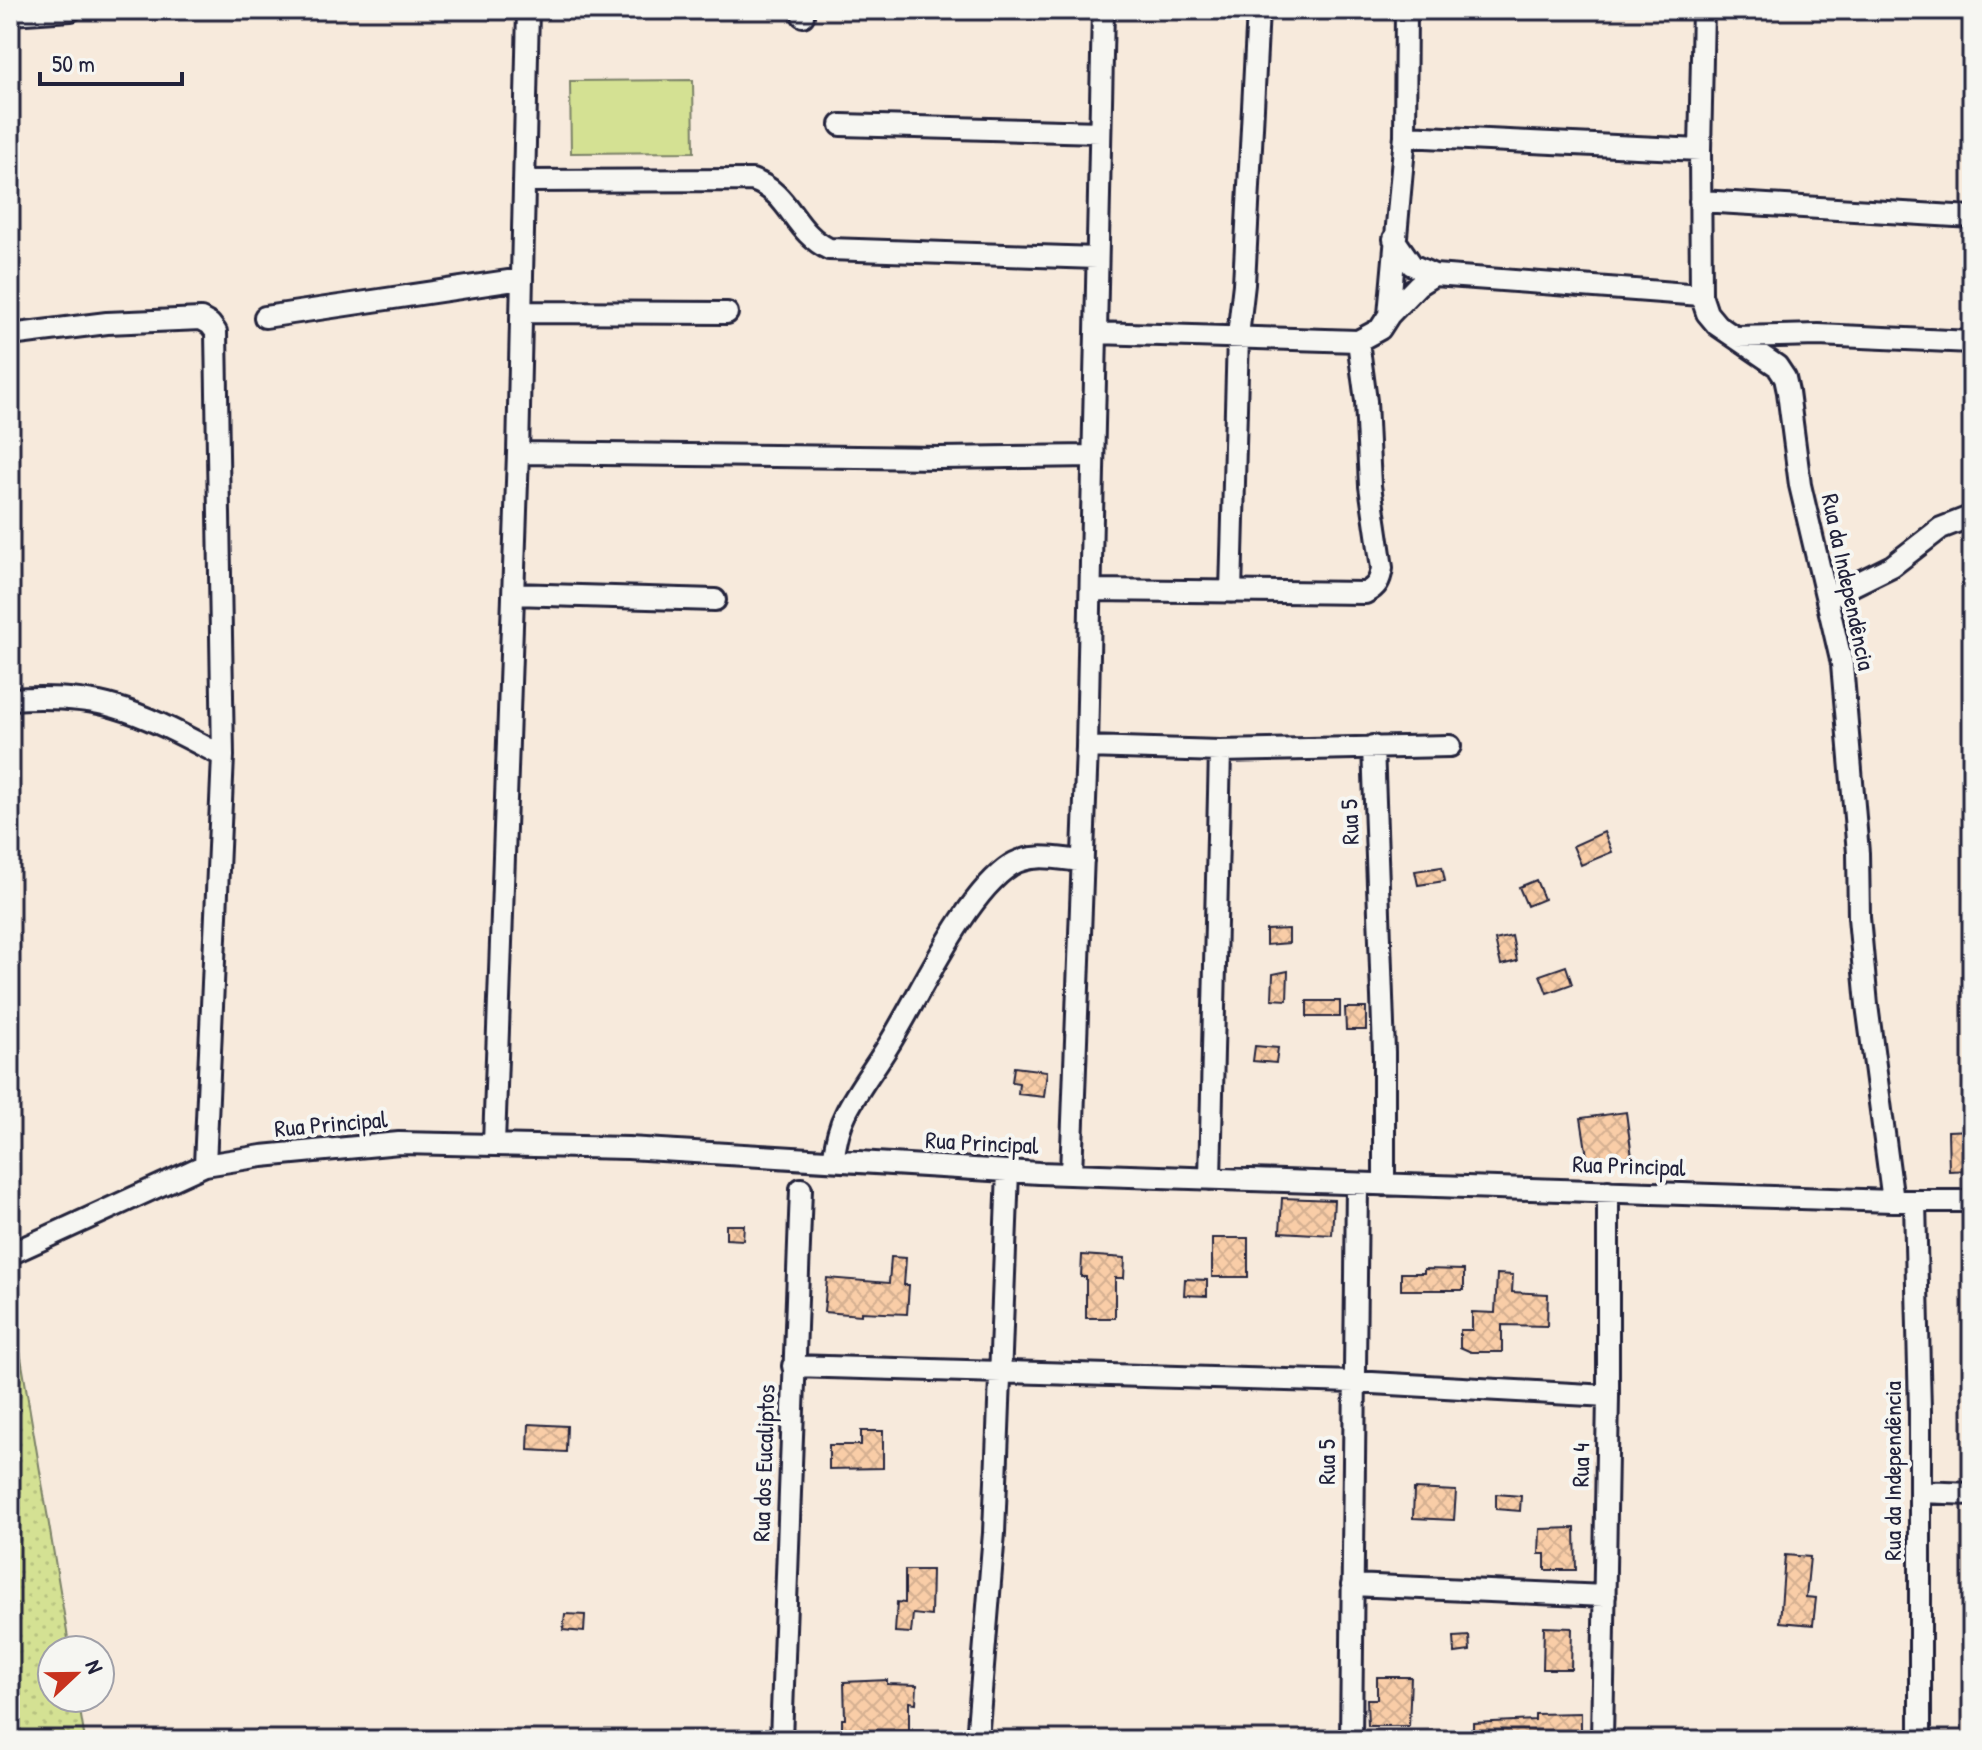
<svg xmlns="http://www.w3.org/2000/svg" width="1982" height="1750" font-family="'Patrick Hand',sans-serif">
	<defs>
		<pattern id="park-dots" width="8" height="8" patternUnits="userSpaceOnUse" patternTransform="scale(2)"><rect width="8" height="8" fill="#d4e193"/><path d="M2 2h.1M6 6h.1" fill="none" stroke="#b6c180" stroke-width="1.8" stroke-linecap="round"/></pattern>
		<pattern id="building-cross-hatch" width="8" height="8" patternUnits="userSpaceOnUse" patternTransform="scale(2)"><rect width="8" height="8" fill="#f9cda7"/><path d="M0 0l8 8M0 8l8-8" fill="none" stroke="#d5b091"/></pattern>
	</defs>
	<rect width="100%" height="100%" fill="#f7eadc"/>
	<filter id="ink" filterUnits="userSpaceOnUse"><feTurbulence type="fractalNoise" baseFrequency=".0125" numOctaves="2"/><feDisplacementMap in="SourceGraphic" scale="16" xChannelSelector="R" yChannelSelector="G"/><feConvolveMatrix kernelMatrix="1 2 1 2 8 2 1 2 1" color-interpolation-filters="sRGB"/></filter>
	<g filter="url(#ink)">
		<path fill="#d4e193" stroke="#7b8267" stroke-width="2" d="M693,80L694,152L571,153L570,81Z"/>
		<path fill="url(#park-dots)" stroke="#7b8267" stroke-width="2" d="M10,1292L70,1650H52V1698H78L85,1740H10Z"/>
		<path fill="url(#building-cross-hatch)" stroke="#22223b" stroke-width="2" d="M1604,832L1612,852L1581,865L1573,846Z
			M1442,867L1445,881L1418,885L1415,871Z
			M1536,880L1544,899L1527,906L1519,887Z
			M1289,929V943L1266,945V930Z
			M1512,936L1517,961L1501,965L1495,940Z
			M1566,966L1572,984L1547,993L1540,975Z
			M1288,971L1287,1000L1272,999L1273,974Z
			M1307,1001H1340V1017H1307Z
			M1345,1008H1366V1030H1346Z
			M1255,1046L1278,1048L1276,1063L1253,1061Z
			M1014,1067L1047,1071L1044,1097L1018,1094L1019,1083L1012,1082Z
			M1626,1112L1632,1157L1588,1163L1581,1118Z
			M1972,1130V1170L1949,1171L1948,1131Z
			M1282,1198L1334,1200L1332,1235L1280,1232Z
			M726,1225H744L743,1240L726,1239Z
			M1212,1238H1248V1277H1212Z
			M1082,1255L1125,1258L1124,1278H1115V1318H1086V1277H1081Z
			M891,1257L906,1258L904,1285H909L907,1314L861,1312V1315L824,1312L827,1278L889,1283Z
			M1424,1269L1464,1270V1290H1401V1273H1424Z
			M1497,1274L1513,1275L1512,1292L1548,1294L1547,1326L1502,1325V1352H1471L1460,1347V1330H1472V1312L1495,1313Z
			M1185,1279L1207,1280V1296L1184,1295Z
			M529,1424L567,1426L566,1452L528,1450Z
			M861,1431H883V1468L829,1469V1445H861Z
			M1414,1489L1456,1491L1454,1520L1413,1518Z
			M1496,1494L1521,1496L1520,1511L1496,1509Z
			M1575,1528L1576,1570H1545V1554H1539L1540,1529Z
			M1785,1555L1810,1557L1806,1597L1816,1598L1813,1625L1780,1622Z
			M905,1570H932L931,1616L913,1614L911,1633L895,1632L897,1602L905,1603Z
			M565,1614L585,1615L584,1632L563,1630Z
			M1544,1627L1572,1628L1571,1669H1543Z
			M1469,1636L1470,1651L1455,1653L1454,1637Z
			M1377,1677H1411L1409,1726H1368L1367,1699H1377Z
			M887,1680V1684L917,1685L916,1703L909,1702V1740H842V1719H845L844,1682Z
			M1581,1713V1738L1473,1740V1723L1535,1720V1714Z"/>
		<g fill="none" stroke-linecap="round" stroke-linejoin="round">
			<g stroke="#22223b" stroke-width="26">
				<path id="minor" d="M802,10L803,16
					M1703,10L1700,150L1701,295L1707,313L1717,325L1777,366L1785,378L1788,392L1800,485L1842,664L1858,853L1859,917L1867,1005L1893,1201
					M10,14L71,10
					M841,125L1100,132
					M1405,136L1700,150
					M524,181L752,180C790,192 793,232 829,249L1097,258
					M1700,201L1972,217
					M1394,239L1412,265L1434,275L1701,295
					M521,312L727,313
					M1389,315L1405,136L1406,10
					M265,317L522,279
					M1096,333L1358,341L1380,329L1389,315L1418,285L1434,275
					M10,335L107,323L201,319L210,324L216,332L223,756L205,1165
					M1736,337L1818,335L1972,342
					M518,453L940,458L1093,456
					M1091,590L1365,593C1377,587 1380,581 1382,568L1370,486L1366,401L1358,341
					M1231,592L1238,336L1244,284L1258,10
					M513,594L715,600
					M1827,598L1892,566L1941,528L1972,516
					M10,699C44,697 82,697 115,707C153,718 188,738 223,756
					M1373,746L1384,1052V1185
					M1087,747L1220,751L1450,746
					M494,1144L518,453L528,10
					M833,1160C836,1144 838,1128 846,1113C858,1089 874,1069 888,1046C919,997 964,895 1011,865C1032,852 1059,859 1083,861
					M1071,1174L1087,747L1103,10
					M1210,1179L1220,751
					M1915,1202L1920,1411V1740
					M10,1254L205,1165L262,1156L399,1143L628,1148L1039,1173L1893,1201H1972
					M793,1366L1354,1382L1608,1396
					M1920,1492L1972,1494
					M1352,1585L1605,1596
					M781,1740L801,1189
					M977,1740L994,1533L1008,1171
					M1351,1740L1357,1184
					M1602,1740L1608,1396V1191"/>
			</g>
			<use href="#minor" stroke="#f6f6f2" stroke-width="20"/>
		</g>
	</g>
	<g text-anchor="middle" stroke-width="8" stroke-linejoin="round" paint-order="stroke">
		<g font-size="24" fill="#22223b" stroke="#f6f6f2">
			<text transform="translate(1848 582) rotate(78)" y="8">Rua da Independência</text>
			<text transform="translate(1350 822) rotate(-92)" y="8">Rua 5</text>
			<text transform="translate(331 1124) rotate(-5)" y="8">Rua Principal</text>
			<text transform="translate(982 1143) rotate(3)" y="8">Rua Principal</text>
			<text transform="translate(1629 1166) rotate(2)" y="8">Rua Principal</text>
			<text transform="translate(1327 1462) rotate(-90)" y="8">Rua 5</text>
			<text transform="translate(764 1463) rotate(-88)" y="8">Rua dos Eucaliptos</text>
			<text transform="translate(1581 1465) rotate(-89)" y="8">Rua 4</text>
			<text transform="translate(1893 1471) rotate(-90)" y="8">Rua da Independência</text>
		</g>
	</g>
	<rect width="1982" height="1750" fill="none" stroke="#f6f6f2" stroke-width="40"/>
	<rect x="20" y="20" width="1942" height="1710" fill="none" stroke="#22223b" stroke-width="3" filter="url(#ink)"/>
	<g transform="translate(76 1674) rotate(68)"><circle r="38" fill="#f6f6f2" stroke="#a1a1a9" stroke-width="2"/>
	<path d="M0-6L14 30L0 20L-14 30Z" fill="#c8321e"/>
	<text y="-12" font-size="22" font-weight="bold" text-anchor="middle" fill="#22223b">N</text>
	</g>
	<path d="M40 72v12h142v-12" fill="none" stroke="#22223b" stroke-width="4"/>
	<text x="52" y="72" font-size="24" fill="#22223b" stroke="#f6f6f2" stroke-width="6" paint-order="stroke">50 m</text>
</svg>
